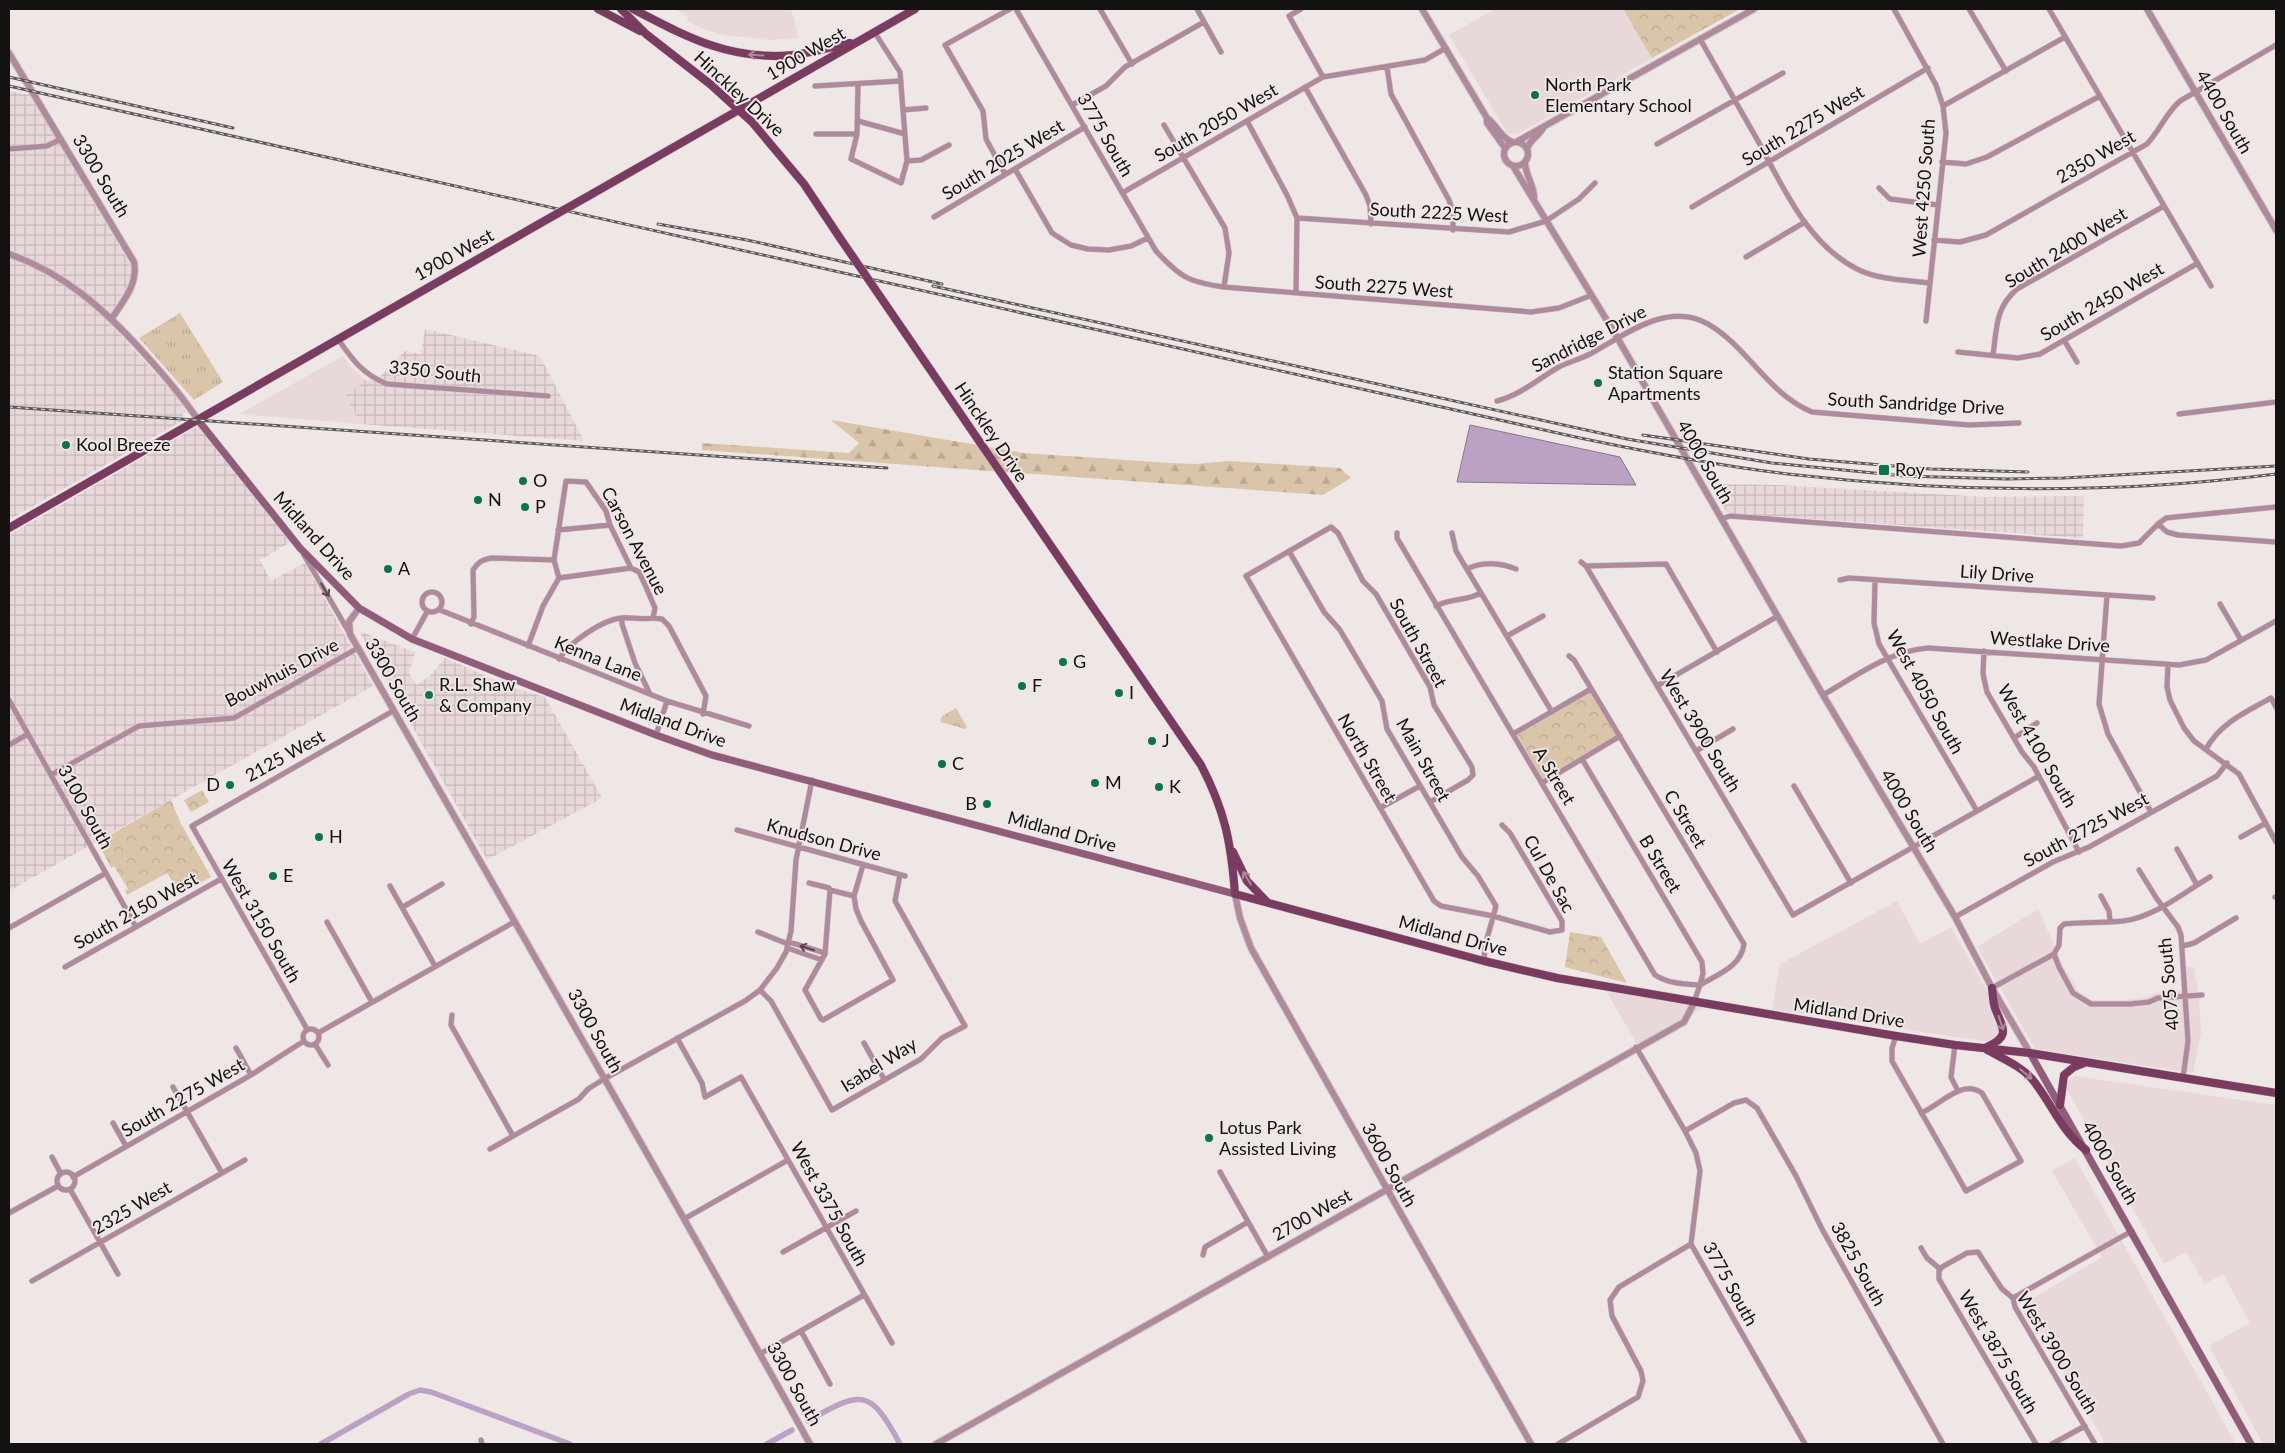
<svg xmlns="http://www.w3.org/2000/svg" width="2285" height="1453" font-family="Lato,sans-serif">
	<defs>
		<pattern id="industrial-grid" width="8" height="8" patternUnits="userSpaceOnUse" patternTransform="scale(1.25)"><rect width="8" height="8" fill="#e9d8d9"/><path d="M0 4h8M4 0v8" fill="none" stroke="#c7b8b9"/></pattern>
		<pattern id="grass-tufts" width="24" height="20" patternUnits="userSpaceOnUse" patternTransform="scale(1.25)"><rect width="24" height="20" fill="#dac5ab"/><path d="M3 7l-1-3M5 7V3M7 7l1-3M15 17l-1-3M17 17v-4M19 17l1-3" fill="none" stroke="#baa892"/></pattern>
		<pattern id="forest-firs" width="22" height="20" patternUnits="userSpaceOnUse" patternTransform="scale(1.25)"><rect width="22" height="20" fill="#dac5ab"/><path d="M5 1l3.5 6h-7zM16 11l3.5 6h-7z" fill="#baa892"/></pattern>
		<pattern id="park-crowns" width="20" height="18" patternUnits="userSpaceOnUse" patternTransform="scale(1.25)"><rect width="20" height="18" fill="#dac5ab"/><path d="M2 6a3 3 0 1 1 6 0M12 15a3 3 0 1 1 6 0" fill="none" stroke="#baa892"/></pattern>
	</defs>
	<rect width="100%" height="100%" fill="#efe6e6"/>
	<path fill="#e9d8d9" d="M674,9H790L793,15L798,38L769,40L725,35L706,30L687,21L688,16Z
		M1495,9H1623L1652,58L1516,135L1507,133L1449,35Z
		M343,356L350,366L366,380L345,396L361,424L239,414Z
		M1897,901L1920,944L1951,927L2008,1027L2001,1044L1772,1009L1780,964Z
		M2038,909L2062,963L2080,993L2092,1000H2126L2143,998L2156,993L2179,991L2182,988L2180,967H2194L2199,996L2201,1033L2193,1073L2035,1049L1977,947Z
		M1603,986L1703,1008L1637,1044Z
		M2074,1076L2276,1105V1444H2263L2209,1346L2250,1323L2223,1274L2205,1284L2186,1252L2164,1264L2066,1088V1083Z
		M2075,1158L2236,1444H2106L2024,1304L2102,1257L2052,1171Z"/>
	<path fill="url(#industrial-grid)" d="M9,91L30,95L130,264L131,279L107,320L176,396L185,411L180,422L9,520Z
		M425,329L540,356L584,441L361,424L345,396L366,380L379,378L405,351L421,354Z
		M198,426L291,542L260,560L271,581L305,563L373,686L9,891V535Z
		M1710,484L1778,485L1985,497L2084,496L2083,538L1727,513Z
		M359,631L415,652L409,673L416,685L430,676L445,658L511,687L545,697L602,798L487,860Z"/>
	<path fill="url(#grass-tufts)" d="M180,313L223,382L194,400L139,338Z"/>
	<path fill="url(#forest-firs)" d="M831,420L1024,453L1170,463L1195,464L1229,461L1340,468L1351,478L1323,495L702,450V443L849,453L859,443Z"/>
	<path fill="url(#park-crowns)" d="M1623,9H1740L1652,58Z
		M1590,691L1617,737L1543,781L1517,734Z
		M956,708L967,727L965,729L940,722L942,716Z
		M202,790L209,802L191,812L184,800Z
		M171,800L180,822L211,877L180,894L167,873L127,895L125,891L128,889L114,866L111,868L98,842Z
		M1570,932L1601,937L1627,983L1565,967Z"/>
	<path fill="#bba2c5" stroke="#89768f" d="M1470,425L1620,457L1636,485L1457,482Z"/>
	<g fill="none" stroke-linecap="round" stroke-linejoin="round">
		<path stroke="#bba2c5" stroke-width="5.5" d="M808,1421C862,1390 870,1388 900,1444
			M321,1444L409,1394L420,1390L431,1392L570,1444
			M767,1444L792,1430"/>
		<g stroke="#ccc4c4" stroke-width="6">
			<path id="minor" d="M1016,9L1156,251C1180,277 1188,282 1224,287L1531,312L1559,308L1592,295
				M1100,9L1132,64
				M1197,9L1221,52
				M1301,9L1289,16L1323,77
				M1894,9L1936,85L1943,106L1946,133L1926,321
				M1969,9L2006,71
				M2049,9L2211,286
				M1700,39C1719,73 1739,107 1758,141C1784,189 1808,245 1859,270C1880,280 1907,280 1930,283
				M1387,67L1391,94L1449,200L1453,212V230
				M858,84L857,134L851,159L901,183L907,161L900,72L875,33
				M815,86L901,81
				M1305,87L1366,195L1370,206L1371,224
				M1072,105L1106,86L1125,67L1204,22
				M1943,106L2065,37
				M903,110L926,108
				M858,121L905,134
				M1247,121L1287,195L1297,218L1296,293
				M1164,125L1225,228L1229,253L1224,287
				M816,134H857
				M1657,144L1783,73
				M9,149L47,146L61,139
				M907,161L921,160L949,145
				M1942,162L1966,164L1987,157L2100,96
				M1015,169L1052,233L1071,245L1088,249L1109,250L1131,246L1148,238
				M1005,174L986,139L983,111L945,45L1010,9
				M1879,188L1890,199L1938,205
				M1122,193L1323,77L1425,60L1446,48
				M1692,207L1928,68
				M934,217L1085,127
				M1297,218L1509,232L1546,221L1579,199L1595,183
				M1934,240L1960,242L1986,235L2147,144C2160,130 2166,113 2180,101L2276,45
				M1746,257L1805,222
				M338,339C352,359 362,374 387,384L548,396
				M2064,340L2077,362
				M1958,352L2018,358L2040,354L2198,263
				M1993,355C1997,328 1995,308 2017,289L2164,206
				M1497,401C1520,395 1537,380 1557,368C1568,362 1581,359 1592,353C1626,334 1668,301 1708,324C1748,347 1768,394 1812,412L1969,425L2019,423
				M2179,414L2276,402
				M1721,519L1730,516L2121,546L2139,543L2158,524L2167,532L2178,535L2276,542
				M2158,524L2166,518L2175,517L2276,507
				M558,530L610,525
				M1397,533V538L1655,975C1669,984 1685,984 1700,985L1694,1002
				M1452,533L1456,551L1552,712
				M1289,551L1324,612L1340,630L1382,701L1387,729L1462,857L1478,876L1496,906L1485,946L1484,961
				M304,555L350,634
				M1581,562L1586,566L1793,915L2039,776
				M1586,566L1666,564L1717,652
				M1467,569C1482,561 1502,563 1516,569
				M559,578L631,568
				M1840,580L1849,578L2153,598
				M1875,580L1874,623L1879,644L1977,811
				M422 602a10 10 0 1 1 20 0a10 10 0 1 1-20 0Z
				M2107,595L2099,704L2108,734L2151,812
				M2220,604L2241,640
				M1436,606C1451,598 1467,601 1481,593
				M440,610L667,701L749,726
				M622,618V624L635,663L650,694
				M471,624L474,617L473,570C478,562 482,560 491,558L554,560
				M1507,636L1543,616
				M412,639L427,612
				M528,646L543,606L559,578L554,560L566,481L586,482L606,511L610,525L631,568L639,572L646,587L655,608L653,618L662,619L669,626L706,696L703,714
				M1984,651L1983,674L1987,692L2022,752L2034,767L2079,852
				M1569,656L1574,660L1744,944C1741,967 1718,974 1700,985
				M559,659C570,642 602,620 621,618C632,617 642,620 653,618
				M2168,664L2167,687L2170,700L2184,728L2194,741L2239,774L2276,842
				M1657,686L1778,616
				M1823,695C1856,676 1889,651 1928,648L2179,665L2206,660L2276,621
				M9,700L136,927
				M1513,734L1591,689
				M656,735L667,701
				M2014,738L2037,723
				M9,745L28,734
				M2206,749C2220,723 2246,712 2271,698L2276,707
				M1696,751L1733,729
				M1582,759L1702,962L1703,974L1700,984
				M51,775L139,726L234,718L358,648
				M1542,783L1620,736
				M1794,786L1851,883
				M1430,802L1468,780L1473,775L1472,767L1434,705L1430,687L1376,594L1363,581L1338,533L1331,527L1246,576L1434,901L1441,906L1493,916L1550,932L1562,930V921L1510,833L1502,825
				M1380,808L1420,786
				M737,830L905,876
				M2241,837L2266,823
				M2177,849L2197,885
				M2139,870L2157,899L2178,927L2181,935L2188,1041L2183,1078
				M809,883L829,888L830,890
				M390,886L435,966
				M830,890L854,896L856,909L861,921L893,980L823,1020L821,1019L805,990L825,954Z
				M854,896L863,865
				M2101,896L2109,911L2110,921
				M2275,897H2276
				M403,907L442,884
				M1955,917L2053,862L2089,847L2217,776L2227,763
				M327,922L372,1002
				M9,928L106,873
				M758,932L788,944
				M789,942L825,953
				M2183,946L2194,943L2236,918
				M787,948L822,960
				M2054,954L2059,945L2060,928L2064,924C2084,922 2103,923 2123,921C2155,917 2183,893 2210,877
				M2054,954L2059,967L2073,993L2091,1004H2130L2149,1002L2158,998L2202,995
				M65,967L221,879
				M1992,988L2054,954
				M760,990L771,1001L832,1110L921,1059L942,1038L965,1026L895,901L900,875
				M452,1015L451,1025L513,1136
				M303 1037a8 8 0 1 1 16 0a8 8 0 1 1-16 0Z
				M307,1029L192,826L393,711
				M318,1033L514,922
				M1896,1036L1892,1048V1061L1966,1191L2021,1161L1982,1093C1962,1078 1939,1106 1921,1113
				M677,1038L702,1083L705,1097L741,1077L892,1343
				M864,1043L884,1079
				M315,1044L328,1065
				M1955,1045L1951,1077L1958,1091
				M1636,1047L1685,1131L1696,1153L1700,1171L1691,1244L1805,1444
				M236,1048L251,1075
				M173,1087L222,1173
				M113,1123L126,1146
				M1685,1131L1734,1103L1746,1100L1757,1108L1796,1176L1822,1229L1943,1444
				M490,1149L579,1099L588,1089L604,1079L745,1001L760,990L777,968L786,952L791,931L796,860L812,780
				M52,1157L61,1174
				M1220,1172L1268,1257
				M57 1181a9 9 0 1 1 18 0a9 9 0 1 1-18 0Z
				M73,1177L251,1075L304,1041
				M70,1189L118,1274
				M9,1213L58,1186
				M684,1219L788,1160
				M1921,1248L1927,1258L1940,1269
				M783,1252L856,1211
				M1203,1255L1205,1247L1248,1222
				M32,1281L245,1160
				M2013,1298L2132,1231
				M801,1331L830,1384
				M760,1354L864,1295
				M481,1440L482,1444
				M1558,1444L1638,1397L1643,1381L1641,1371L1612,1316L1610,1300L1619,1287L1691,1244
				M2036,1444L1939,1279V1271L1942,1267L1967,1253L1978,1252L2002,1289L2013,1298L2015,1307L2095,1444
				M2052,1444L2085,1426"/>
		</g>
		<g stroke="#ccc4c4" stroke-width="8">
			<path id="tertiary" d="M1422,9L1487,118C1497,125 1500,137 1512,142
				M2147,9L2276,230
				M9,53L134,262C138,284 124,300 112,318
				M1487,118V123L1505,148
				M1518,141L1754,9
				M1504 154a12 12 0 1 1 24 0a12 12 0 1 1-24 0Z
				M1527,149C1530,139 1538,137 1543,128
				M1525,162C1525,175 1535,187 1534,198
				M1513,166L1614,332L1823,695L1955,917L1992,988L2030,1053
				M9,254C64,273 104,309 143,352C163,374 182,396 198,420
				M359,608L349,622L350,634C504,904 660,1172 810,1444
				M1235,894L1240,918L1251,948L1531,1444
				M936,1444L1684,1022L1694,1003"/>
		</g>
		<g stroke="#ccc4c4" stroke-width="8">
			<path id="secondary" d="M198,420L300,548L359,608L412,639L656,735L712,755L1235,894
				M2030,1053L2251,1444"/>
		</g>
		<g stroke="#ccc4c4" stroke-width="9">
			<path id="primary" d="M598,9L640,31
				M621,9L646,34L710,84L752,122L804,184L840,238
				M633,9C687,37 730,61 793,55C812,53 831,47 850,43
				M592,194L915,9
				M888,308L1201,765C1225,811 1231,842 1235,894L1484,961L1557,978L1896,1036L1955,1045L2030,1053L2276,1093
				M9,528L539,224
				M1233,852L1247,881L1267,902
				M1987,1047C2011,1036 2003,1029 1995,1008C1993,1002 1993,995 1992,988
				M1986,1049C2001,1058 2021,1066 2032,1079C2052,1103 2060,1130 2086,1150
				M2060,1105L2064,1075L2074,1067L2084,1063"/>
		</g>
		<use href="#minor" stroke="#af8a9d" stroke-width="5"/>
		<use href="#tertiary" stroke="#af8a9d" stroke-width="6"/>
		<use href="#secondary" stroke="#905c79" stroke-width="7"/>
		<use href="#primary" stroke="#793b60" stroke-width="8"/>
		<g stroke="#5f5a5a" stroke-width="3">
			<path id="rail" d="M9,77L233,128
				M9,86L1580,438C1652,453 1724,467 1797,475C1956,493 2117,494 2276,474
				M658,224L747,240L942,284
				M933,286L1627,439L1772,463L1904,476L2007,479L2064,478L2276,466
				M9,407L887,468
				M1643,435L1809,459L1931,469L2028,472"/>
		</g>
		<use href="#rail" stroke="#efe6e6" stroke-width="1" stroke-dasharray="4" stroke-linecap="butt"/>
		<g stroke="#ccc4c4" stroke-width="9" stroke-linecap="butt">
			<path id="primary-bridge" d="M539,224L592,194
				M840,238L888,308"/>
		</g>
		<use href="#primary-bridge" stroke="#793b60" stroke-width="8"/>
	</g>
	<defs><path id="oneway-shaft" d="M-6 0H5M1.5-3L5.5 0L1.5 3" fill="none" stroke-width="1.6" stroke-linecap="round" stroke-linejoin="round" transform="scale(1.25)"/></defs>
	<g stroke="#ae889c">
		<use href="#oneway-shaft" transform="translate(756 55) rotate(-177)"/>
		<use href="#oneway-shaft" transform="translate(1247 878) rotate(-121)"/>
		<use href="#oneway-shaft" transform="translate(2001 1023) rotate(71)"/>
		<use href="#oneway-shaft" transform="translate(2026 1074) rotate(40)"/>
	</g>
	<g stroke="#5a4750">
		<use href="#oneway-shaft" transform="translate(325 590) rotate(60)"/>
		<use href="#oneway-shaft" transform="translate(807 948) rotate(-162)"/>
	</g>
	<g fill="#0d734a" stroke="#efe6e6" stroke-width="2">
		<circle cx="1535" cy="95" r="5"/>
		<circle cx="1598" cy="383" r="5"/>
		<circle cx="66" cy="445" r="5"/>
		<rect x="1878" y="464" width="12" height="12" rx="2.5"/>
		<circle cx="523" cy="481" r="5"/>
		<circle cx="478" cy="500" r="5"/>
		<circle cx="525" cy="507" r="5"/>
		<circle cx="388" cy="569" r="5"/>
		<circle cx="1063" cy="662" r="5"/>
		<circle cx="1022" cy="686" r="5"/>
		<circle cx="1119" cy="693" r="5"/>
		<circle cx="429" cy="695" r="5"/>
		<circle cx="1152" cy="741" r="5"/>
		<circle cx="942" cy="764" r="5"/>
		<circle cx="1095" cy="783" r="5"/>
		<circle cx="230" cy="785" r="5"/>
		<circle cx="1159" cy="787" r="5"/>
		<circle cx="987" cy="804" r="5"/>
		<circle cx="319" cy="837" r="5"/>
		<circle cx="273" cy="876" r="5"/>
		<circle cx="1209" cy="1138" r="5"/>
	</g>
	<g text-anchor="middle" stroke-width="4" stroke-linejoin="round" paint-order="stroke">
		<g font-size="18" fill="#141111" stroke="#efe6e6">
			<text transform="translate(806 54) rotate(-30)" y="6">1900 West</text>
			<text transform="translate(739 94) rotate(43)" y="6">Hinckley Drive</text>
			<text transform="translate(2224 112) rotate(60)" y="6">4400 South</text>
			<text transform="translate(1216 123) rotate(-30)" y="6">South 2050 West</text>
			<text transform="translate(1803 126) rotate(-31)" y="6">South 2275 West</text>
			<text transform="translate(1105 135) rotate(60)" y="6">3775 South</text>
			<text transform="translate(2096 157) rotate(-30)" y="6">2350 West</text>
			<text transform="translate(1003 160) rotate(-31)" y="6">South 2025 West</text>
			<text transform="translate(101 176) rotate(59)" y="6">3300 South</text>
			<text transform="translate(1924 188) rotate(-86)" y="6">West 4250 South</text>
			<text transform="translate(1439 213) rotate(3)" y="6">South 2225 West</text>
			<text transform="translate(2066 248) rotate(-31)" y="6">South 2400 West</text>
			<text transform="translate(454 255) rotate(-29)" y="6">1900 West</text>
			<text transform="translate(1384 287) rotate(4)" y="6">South 2275 West</text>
			<text transform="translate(2102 302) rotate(-30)" y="6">South 2450 West</text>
			<text transform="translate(1589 339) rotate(-27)" y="6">Sandridge Drive</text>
			<text transform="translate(435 372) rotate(6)" y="6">3350 South</text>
			<text transform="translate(1916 404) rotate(3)" y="6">South Sandridge Drive</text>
			<text transform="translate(991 432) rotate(56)" y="6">Hinckley Drive</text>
			<text transform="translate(1705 462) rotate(60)" y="6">4000 South</text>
			<text transform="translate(314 536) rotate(48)" y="6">Midland Drive</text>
			<text transform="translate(634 541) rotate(62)" y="6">Carson Avenue</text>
			<text transform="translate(1997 574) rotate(4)" y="6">Lily Drive</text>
			<text transform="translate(2050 642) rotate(4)" y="6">Westlake Drive</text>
			<text transform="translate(1418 643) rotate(61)" y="6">South Street</text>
			<text transform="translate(598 659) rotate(22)" y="6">Kenna Lane</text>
			<text transform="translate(282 673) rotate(-28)" y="6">Bouwhuis Drive</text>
			<text transform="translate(393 680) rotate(60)" y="6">3300 South</text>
			<text transform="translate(1925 692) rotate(61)" y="6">West 4050 South</text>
			<text transform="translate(673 723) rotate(20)" y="6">Midland Drive</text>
			<text transform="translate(1700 731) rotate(59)" y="6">West 3900 South</text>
			<text transform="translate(2037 746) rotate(60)" y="6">West 4100 South</text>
			<text transform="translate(285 756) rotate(-29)" y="6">2125 West</text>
			<text transform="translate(1367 758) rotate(60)" y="6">North Street</text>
			<text transform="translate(1423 760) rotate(61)" y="6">Main Street</text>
			<text transform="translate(1554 776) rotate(59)" y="6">A Street</text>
			<text transform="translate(85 807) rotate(61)" y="6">3100 South</text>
			<text transform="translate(1909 811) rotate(59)" y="6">4000 South</text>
			<text transform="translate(1685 819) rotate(59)" y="6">C Street</text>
			<text transform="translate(2086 830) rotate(-28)" y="6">South 2725 West</text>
			<text transform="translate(1062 832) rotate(15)" y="6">Midland Drive</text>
			<text transform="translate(824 840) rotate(15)" y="6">Knudson Drive</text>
			<text transform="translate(1660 864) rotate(59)" y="6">B Street</text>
			<text transform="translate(1549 874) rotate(61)" y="6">Cul De Sac</text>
			<text transform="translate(136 911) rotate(-29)" y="6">South 2150 West</text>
			<text transform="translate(261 921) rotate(60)" y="6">West 3150 South</text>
			<text transform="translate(1453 936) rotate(15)" y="6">Midland Drive</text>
			<text transform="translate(2169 984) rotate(-95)" y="6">4075 South</text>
			<text transform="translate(1849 1013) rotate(9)" y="6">Midland Drive</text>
			<text transform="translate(595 1031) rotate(61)" y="6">3300 South</text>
			<text transform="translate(879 1065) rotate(-32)" y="6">Isabel Way</text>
			<text transform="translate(183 1098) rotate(-30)" y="6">South 2275 West</text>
			<text transform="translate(2110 1163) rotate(60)" y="6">4000 South</text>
			<text transform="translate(1389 1165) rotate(61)" y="6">3600 South</text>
			<text transform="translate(829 1204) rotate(61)" y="6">West 3375 South</text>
			<text transform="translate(132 1208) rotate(-30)" y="6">2325 West</text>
			<text transform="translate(1312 1215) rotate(-29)" y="6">2700 West</text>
			<text transform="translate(1858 1264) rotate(61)" y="6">3825 South</text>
			<text transform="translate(1730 1284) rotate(61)" y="6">3775 South</text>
			<text transform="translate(1998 1352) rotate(60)" y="6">West 3875 South</text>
			<text transform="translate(2057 1353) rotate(59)" y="6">West 3900 South</text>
			<text transform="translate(794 1384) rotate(61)" y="6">3300 South</text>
		</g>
		<g font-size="18" fill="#141111" stroke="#efe6e6" text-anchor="start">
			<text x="1545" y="91">North Park<tspan x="1545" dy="21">Elementary School</tspan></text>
			<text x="1608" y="379">Station Square<tspan x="1608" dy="21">Apartments</tspan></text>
			<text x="76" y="451">Kool Breeze</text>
			<text x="1895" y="476">Roy</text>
			<text x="533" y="487">O</text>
			<text x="488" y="506">N</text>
			<text x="535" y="513">P</text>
			<text x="398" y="575">A</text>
			<text x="1073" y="668">G</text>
			<text x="439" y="691">R.L. Shaw<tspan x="439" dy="21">&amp; Company</tspan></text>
			<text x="1032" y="692">F</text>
			<text x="1129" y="699">I</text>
			<text x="1162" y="747">J</text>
			<text x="952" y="770">C</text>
			<text x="1105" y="789">M</text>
			<text x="220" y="791" text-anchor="end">D</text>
			<text x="1169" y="793">K</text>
			<text x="977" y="810" text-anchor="end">B</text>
			<text x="329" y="843">H</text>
			<text x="283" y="882">E</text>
			<text x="1219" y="1134">Lotus Park<tspan x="1219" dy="21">Assisted Living</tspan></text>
		</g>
	</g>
	<rect width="2285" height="1453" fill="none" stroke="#141111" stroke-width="20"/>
</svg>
